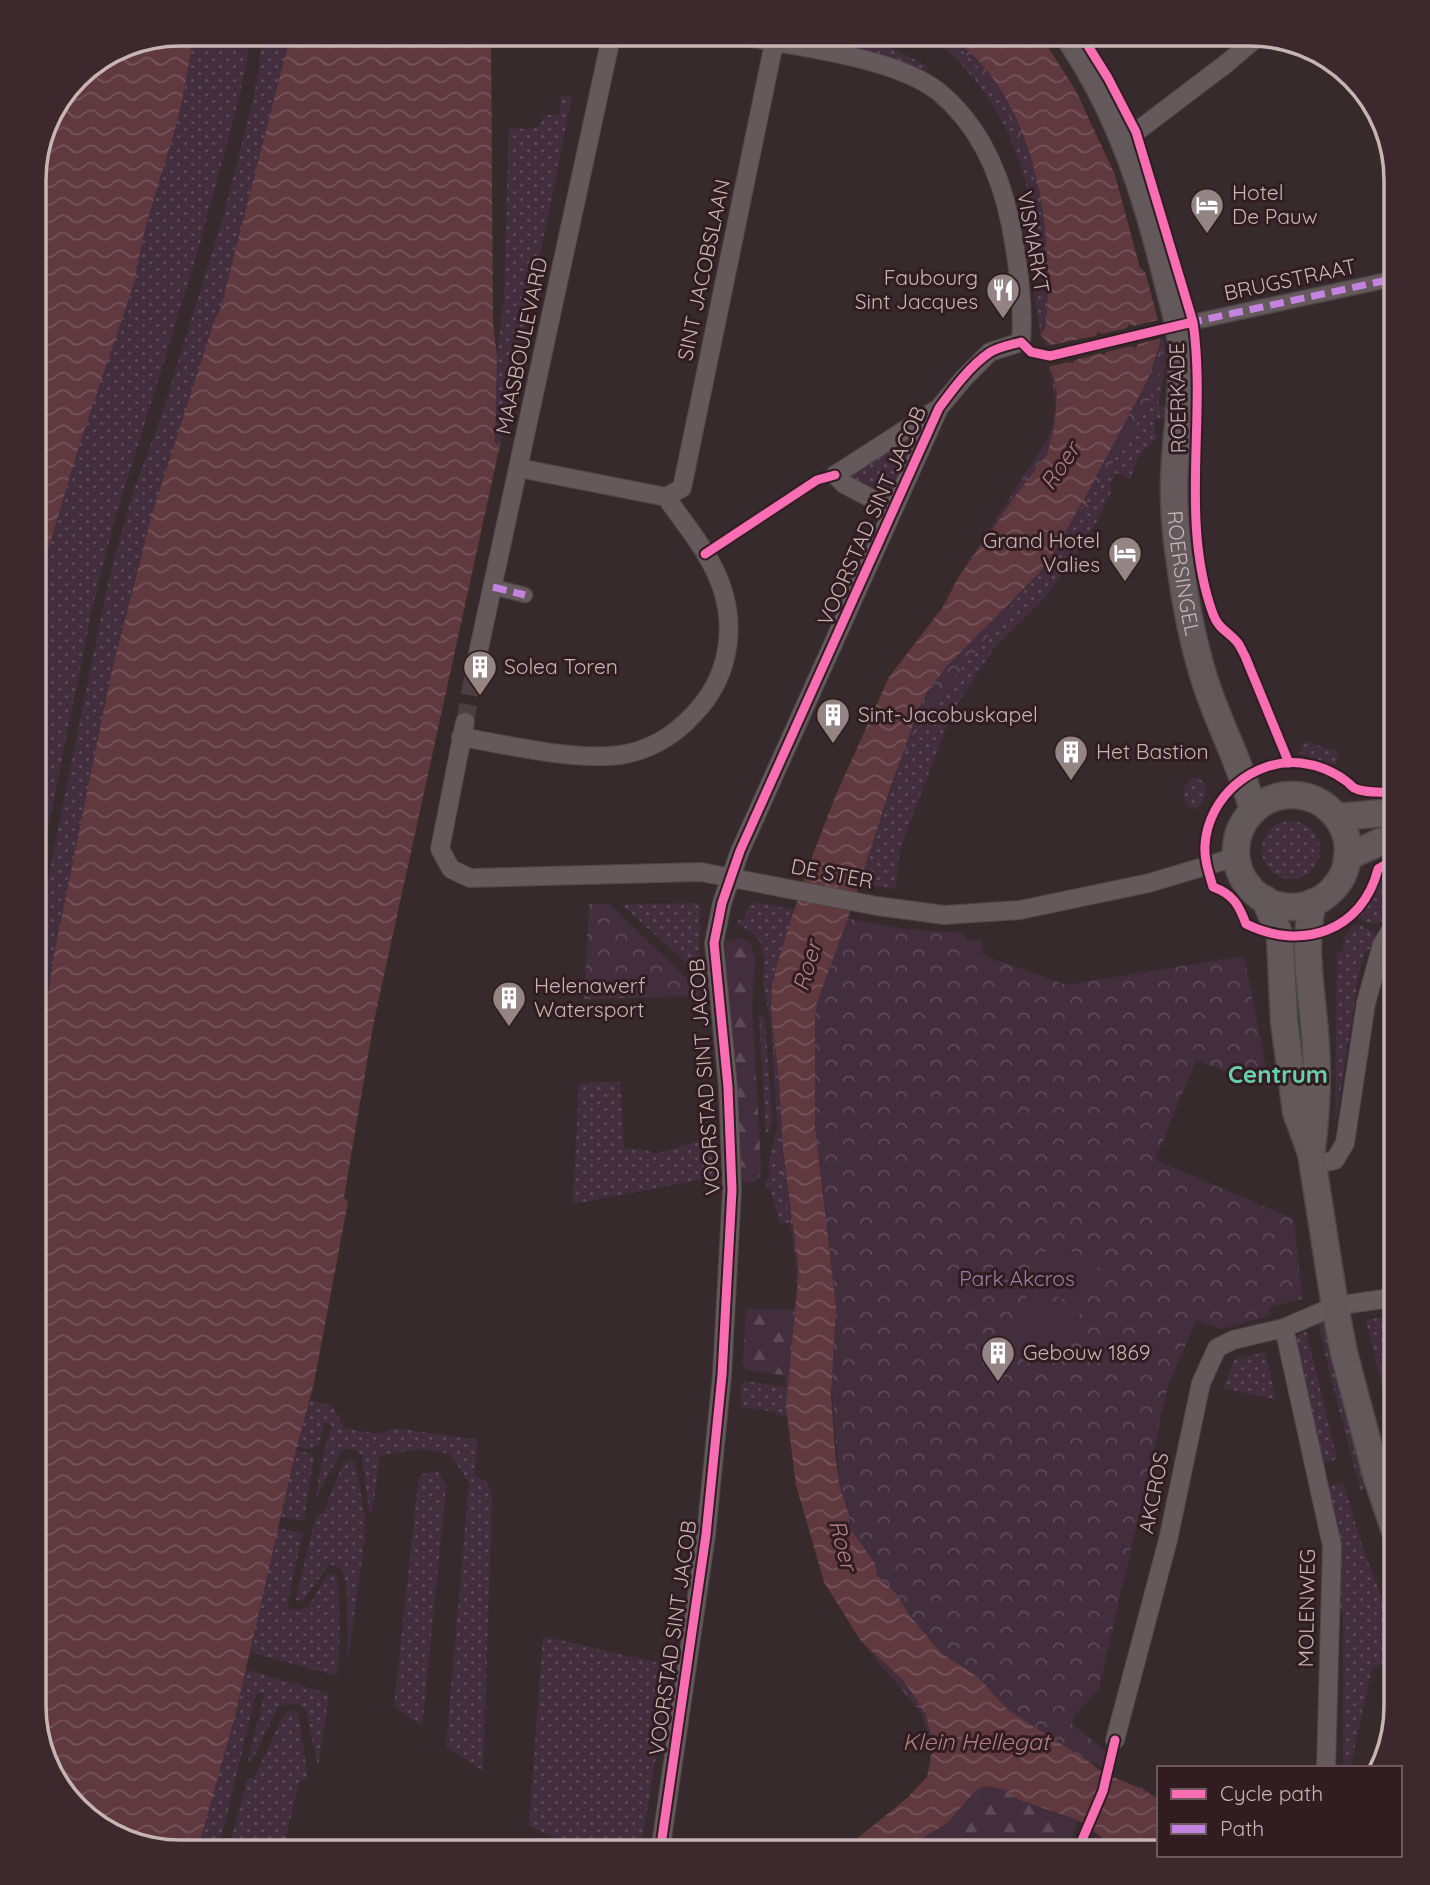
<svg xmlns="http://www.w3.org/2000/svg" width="1430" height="1885" font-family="Quicksand,sans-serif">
	<defs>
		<pattern id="grass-dots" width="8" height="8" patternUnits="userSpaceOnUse" patternTransform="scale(1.75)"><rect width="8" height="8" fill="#432e3e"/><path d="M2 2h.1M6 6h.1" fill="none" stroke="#5d4a58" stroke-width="1.8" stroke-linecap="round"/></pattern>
		<pattern id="forest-firs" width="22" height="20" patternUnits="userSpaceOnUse" patternTransform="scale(1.75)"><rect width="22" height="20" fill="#432e3e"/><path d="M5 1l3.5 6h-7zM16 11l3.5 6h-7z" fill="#5d4a58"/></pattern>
		<pattern id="park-crowns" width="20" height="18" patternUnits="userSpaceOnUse" patternTransform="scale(1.75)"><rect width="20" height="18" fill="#432e3e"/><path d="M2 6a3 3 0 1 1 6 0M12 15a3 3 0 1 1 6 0" fill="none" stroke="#5d4a58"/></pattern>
		<pattern id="water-waves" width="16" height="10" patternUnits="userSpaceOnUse" patternTransform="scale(1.75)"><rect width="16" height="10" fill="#60393f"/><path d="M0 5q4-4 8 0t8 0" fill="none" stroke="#755358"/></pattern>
	</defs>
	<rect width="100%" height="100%" fill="#372a2c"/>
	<path fill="url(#grass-dots)" d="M194,33H249L247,59L238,103L197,254L113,526L93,605L33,902L34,596L81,440L135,280C142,228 161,179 175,129C184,98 188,65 194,33Z
		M262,33H291L220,311L215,319L137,568L112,670L54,954L33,1099V954L101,617L112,566L133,493L161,417L223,217L251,108L259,70Z
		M769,33L861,34L928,66L924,74Z
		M901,33H944L953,39L996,84L1036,177L1044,217L1049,263L1046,321L1041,335L1034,292L1040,289L1043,283C1035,208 1021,131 969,73C962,66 955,55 946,50C933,42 916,37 901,33Z
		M561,96H572L505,428L500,445H495L497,357L504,296L509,127L526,129L539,127L544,115H560Z
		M1163,338C1168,361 1163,382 1158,405L1167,406L1166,419L1155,418L1154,433L1157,434L1156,439L1138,457L1131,479L1116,473L1110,485L1111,492L1096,523L1061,576L1042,601L995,647L952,712L900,849L895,889L859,883L918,710L946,667L1039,573L1057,547L1084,500L1160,339Z
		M916,429L919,432L889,499L853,482L850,477L853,471Z
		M1304,741L1339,752L1335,765L1299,754Z
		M1193,778C1212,778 1207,801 1196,809L1189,807C1180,797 1182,785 1193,778Z
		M1262 850a29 29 0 1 1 58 0a29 29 0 1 1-58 0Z
		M1397,861V889L1385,908L1387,918C1377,929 1366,922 1354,916C1371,898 1377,875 1397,861Z
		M756,902L795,910C784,943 772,974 771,1010L793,1223H780L770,1190L765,1184L770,1175L769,1161L778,1125L771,1026L763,982L764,957L760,942L753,933L738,924V920H744L748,907Z
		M700,903L699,974L621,904Z
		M1353,925C1361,924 1369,929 1375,935V946L1364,952L1359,973L1335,1126L1337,952L1343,951L1344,937Z
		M759,1016H763L765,1020L772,1122L770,1130L766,1133Z
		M620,1082L624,1148L646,1150L655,1154L709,1138L715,1177L573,1204L579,1083Z
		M1397,1315V1443L1366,1320Z
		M1326,1319L1363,1475L1364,1486L1361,1492L1330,1375L1318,1321Z
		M1306,1330L1337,1459L1321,1464L1294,1343L1296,1337Z
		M1265,1352L1276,1400L1223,1388L1235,1359Z
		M745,1381L788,1387L787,1415L777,1416L776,1412L741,1407L742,1383Z
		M309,1400L333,1406L344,1428L379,1434L396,1428L478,1440L474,1475L487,1482L492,1497L483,1771L446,1747L469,1483L450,1454L423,1449L380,1455L372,1513L369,1512L362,1455L355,1449H345L339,1455L315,1500L323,1455L332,1425L324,1423L319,1445L309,1449L297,1447Z
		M296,1450L314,1455L304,1521L281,1517Z
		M349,1459L355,1462L365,1518V1537L348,1659C347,1641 350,1587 343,1573C340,1567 335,1565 329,1565L303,1601L296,1600L297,1594L316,1515L323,1513L343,1464Z
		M429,1471L438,1472L446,1486L422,1727L394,1706L417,1493L419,1476Z
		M1343,1482L1363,1549L1397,1637V1657L1372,1668L1350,1768H1343V1612H1336L1326,1488Z
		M278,1528L303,1533L289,1595L288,1605L290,1609L298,1610L308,1607L328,1574L337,1576L340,1631L337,1676L249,1652Z
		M543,1636L671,1666L640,1852H589L529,1826Z
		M245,1669L329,1694L318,1768L306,1710C296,1701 290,1703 278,1707L251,1763L248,1759L265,1693H256L218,1852L198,1848L235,1716Z
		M293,1710L298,1714L308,1777L299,1781L283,1852H228L247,1779L254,1778L283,1716L288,1711Z"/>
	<path fill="url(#forest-firs)" d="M740,937L750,943L755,958L752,1007L761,1169L760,1176L753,1183L739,1181L726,978V941H734Z
		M746,1309L796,1310L789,1376L746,1370L743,1365Z
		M987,1785L1005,1790L1019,1800L1078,1820L1067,1852H906L977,1789Z"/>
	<path fill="url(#park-crowns)" fill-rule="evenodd" d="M940,33H1040L1152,303L1163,353L1159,374L1147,407L1112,464L1028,585L933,705L910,742L890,786L848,919L907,929L964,933L966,941L981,940L983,955L1066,985L1244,956L1270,1088L1196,1060L1155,1160L1294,1219L1302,1299L1269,1307L1271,1315L1221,1329L1196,1320L1168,1386L1099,1689L1076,1713L1071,1723L1108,1753L1105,1768L1088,1761L1046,1735L1097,1773L1143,1788L1159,1800V1852H1128L1056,1806L998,1786L976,1796L919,1852H860L927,1777L931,1753L928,1736L921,1712L876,1660L854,1631L837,1601L788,1404L784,1371L797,1287L795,1256L778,1149L772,1010L778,961L808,870L888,682L943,607L958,578L1048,438C1065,398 1047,382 1046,343C1046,313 1055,282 1053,252C1050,211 1016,120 992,86C979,67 960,45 940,33ZM831,1266L836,1307L831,1381L840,1488L825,1390Z
		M589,904H609L698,989L699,996L584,999Z"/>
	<path fill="#432e3e" d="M1049,1242L1100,1263L1083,1307L1031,1286Z
		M1029,1291L1080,1313L1059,1362L1009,1341Z"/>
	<path fill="url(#water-waves)" d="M179,33H194C188,65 184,98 175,129C161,179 142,228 135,280L81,440L34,596V169L48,115L83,70L124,44Z
		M291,33H491L493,323L497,357L495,444L500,445L374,1021L344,1197L348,1202L314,1383L296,1450L235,1716L197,1852H179L107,1832L58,1786L33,1706V1099L54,954L112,670L152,514L215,319L220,311Z
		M944,33H1045L1080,88L1119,173L1158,320L1160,344L1147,381L1084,499L1089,507L1086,508L1082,502L1057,547L1039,573L946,667L927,692L918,710L891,786L848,918L817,1002L815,1017V1128L836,1307L831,1394L836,1462L840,1488L849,1515V1527L875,1564L877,1575L896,1594L909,1615L941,1653L978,1677L1008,1710L1088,1761C1109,1780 1137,1783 1159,1800V1852H1121L1078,1820L1019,1800L1005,1790L987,1786L977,1789L946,1824L925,1836L906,1852H841L907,1798L927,1777L934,1746L925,1712L903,1680L861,1641L824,1582L796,1485L786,1407L799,1272L783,1149L779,1080L771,1010L772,986L778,961L807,870L835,797L889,677L943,607L958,578L1019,491L1047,455L1055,424L1057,392L1054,377L1049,368V343L1040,335L1045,328L1046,321C1055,227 1034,86 944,33Z"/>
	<path fill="#372a2c" d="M1039,33H1045L1080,88L1119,173L1146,273L1140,268L1115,175L1075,89Z
		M1158,320L1163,338L1138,344L1135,348L1132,346L1106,352L1104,355L1101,353L1075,360L1073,363L1069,362L1048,367L1045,346L1096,336L1098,332L1102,334L1127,328L1129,324L1133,326Z"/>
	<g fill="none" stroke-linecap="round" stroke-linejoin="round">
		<path stroke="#4d3f41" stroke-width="18" stroke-dasharray="18 9" stroke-linecap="butt" d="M465,722L475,667"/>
		<g stroke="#4f4648" stroke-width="17">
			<path id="pedestrian" d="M1193,322L1397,278
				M493,587L525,595"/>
		</g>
		<g stroke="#4f4648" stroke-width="20">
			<path id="minor" d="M1124,138L1136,132L1227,63L1261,34
				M666,497L682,488L774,43
				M893,510L844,484L835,475L939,408
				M475,667L612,33
				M465,722L440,849L451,869L470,878L701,872L877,906L944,915L1020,910L1149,883L1236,857
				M461,737C509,745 573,761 620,755C648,751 674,736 693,715C734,673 739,614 711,563C699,540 681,519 666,497L519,468
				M1313,1165L1335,1160L1345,1143L1366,1003L1382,945L1397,920
				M1284,1328L1332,1546L1326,1768
				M1115,1740L1168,1540L1201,1383L1217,1348L1233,1340L1284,1328L1335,1306L1397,1297
				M660,1852L706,1535L722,1375L732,1190L728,1087L714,943L722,903L740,851L939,408L964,378L990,352L1021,342C1024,304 1018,264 1011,226C1001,175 980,126 939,92C893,55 783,45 724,33"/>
		</g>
		<g stroke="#4f4648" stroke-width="29">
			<g id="secondary">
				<path id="s1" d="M1066,33C1117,106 1144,187 1165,272C1172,300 1181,327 1182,355C1183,400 1174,444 1174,488C1174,513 1176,538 1180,562C1185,602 1193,643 1205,681C1219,725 1242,766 1253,811"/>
				<circle cx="1292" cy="851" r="56"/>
				<path d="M1337,817L1397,812"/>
				<path d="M1347,857L1380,842L1397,838"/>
				<path d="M1265,899L1280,936L1284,1021L1296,1112L1311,1153L1335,1306L1344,1353L1377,1478L1397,1537"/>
				<path d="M1312,1148C1316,1115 1318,1082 1316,1049C1314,1002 1301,949 1313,902"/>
			</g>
		</g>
		<use href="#pedestrian" stroke="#65595c" stroke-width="14"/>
		<use href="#minor" stroke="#65595c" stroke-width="18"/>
		<use href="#secondary" stroke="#63585a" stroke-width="26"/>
		<path stroke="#c483df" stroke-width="7" stroke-dasharray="14 7" stroke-linecap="butt" d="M1188,323L1397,278
			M493,587L525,595"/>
		<g stroke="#311d21" stroke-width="13">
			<path id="cycleway" d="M1080,33L1108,78L1136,132L1193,322C1207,418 1179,520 1213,614C1219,630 1228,631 1237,642C1240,645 1242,651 1245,656L1289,763
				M705,554L817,480L835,475
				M1397,858L1378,869C1362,932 1301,951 1246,924C1239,905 1233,894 1213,887C1209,873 1204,860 1205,845C1208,797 1253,758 1301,763C1317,765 1333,771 1346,781C1349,783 1351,786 1354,788C1366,794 1384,791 1397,793
				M660,1852L706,1535L722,1375L732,1190L728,1087L714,943L722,903L740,851L939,408C953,389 970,366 989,353C998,347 1011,345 1021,342L1031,352L1050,356L1193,322
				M1077,1852L1103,1791L1115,1740"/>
		</g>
		<use href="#cycleway" stroke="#f96db3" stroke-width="9"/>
	</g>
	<defs>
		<g id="hotel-pin" transform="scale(1.75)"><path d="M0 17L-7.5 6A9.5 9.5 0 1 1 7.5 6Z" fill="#958486" stroke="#311d21"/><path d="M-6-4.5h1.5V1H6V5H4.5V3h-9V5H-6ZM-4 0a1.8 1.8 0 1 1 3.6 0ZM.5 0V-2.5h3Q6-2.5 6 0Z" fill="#fff"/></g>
		<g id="restaurant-pin" transform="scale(1.75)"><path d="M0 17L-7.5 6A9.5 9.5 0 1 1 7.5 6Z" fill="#958486" stroke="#311d21"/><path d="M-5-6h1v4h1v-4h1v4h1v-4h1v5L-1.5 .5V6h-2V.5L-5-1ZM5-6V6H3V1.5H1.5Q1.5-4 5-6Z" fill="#fff"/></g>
		<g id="building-pin" transform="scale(1.75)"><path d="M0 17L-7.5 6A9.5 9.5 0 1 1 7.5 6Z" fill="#958486" stroke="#311d21"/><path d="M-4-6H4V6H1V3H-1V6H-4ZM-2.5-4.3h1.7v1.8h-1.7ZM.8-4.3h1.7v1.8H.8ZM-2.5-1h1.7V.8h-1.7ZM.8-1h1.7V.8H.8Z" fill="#fff"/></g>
	</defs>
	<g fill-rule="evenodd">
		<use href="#hotel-pin" x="1207" y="205"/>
		<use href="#restaurant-pin" x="1003" y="290"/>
		<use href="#hotel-pin" x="1125" y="553"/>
		<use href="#building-pin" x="480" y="667"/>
		<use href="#building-pin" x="833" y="715"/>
		<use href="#building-pin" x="1071" y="752"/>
		<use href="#building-pin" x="509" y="998"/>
		<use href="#building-pin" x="998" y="1353"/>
	</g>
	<g text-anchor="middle" stroke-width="6" stroke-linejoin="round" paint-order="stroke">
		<g font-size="21" fill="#c7b4b7" stroke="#311d21" text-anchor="start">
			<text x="1232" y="200">Hotel<tspan x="1232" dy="24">De Pauw</tspan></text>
			<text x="978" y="285" text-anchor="end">Faubourg<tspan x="978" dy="24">Sint Jacques</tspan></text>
			<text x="1100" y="548" text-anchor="end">Grand Hotel<tspan x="1100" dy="24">Valies</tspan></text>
			<text x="504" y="674">Solea Toren</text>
			<text x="858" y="722">Sint-Jacobuskapel</text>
			<text x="1096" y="759">Het Bastion</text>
			<text x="534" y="993">Helenawerf<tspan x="534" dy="24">Watersport</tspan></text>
			<text x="1023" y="1360">Gebouw 1869</text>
		</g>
		<g font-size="21" fill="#c7b4b7" stroke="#311d21">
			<text transform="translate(1033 242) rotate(80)" y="7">VISMARKT</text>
			<text transform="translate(704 270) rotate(-78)" y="7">SINT JACOBSLAAN</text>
			<text transform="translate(1290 280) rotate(-12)" y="7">BRUGSTRAAT</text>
			<text transform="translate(522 346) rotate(-78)" y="7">MAASBOULEVARD</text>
			<text transform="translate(1178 398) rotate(-91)" y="7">ROERKADE</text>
			<text transform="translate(872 516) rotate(-66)" y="7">VOORSTAD SINT JACOB</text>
			<text dy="7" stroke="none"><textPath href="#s1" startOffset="564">ROERSINGEL</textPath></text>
			<text transform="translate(832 874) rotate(11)" y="7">DE STER</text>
			<text transform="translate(705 1077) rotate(-94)" y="7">VOORSTAD SINT JACOB</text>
			<text transform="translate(1154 1493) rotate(-79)" y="7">AKCROS</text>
			<text transform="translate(1307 1608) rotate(-89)" y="7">MOLENWEG</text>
			<text transform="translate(673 1638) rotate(-82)" y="7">VOORSTAD SINT JACOB</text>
		</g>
		<g font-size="21" fill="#9482a7" stroke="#311d21">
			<text x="1017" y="1286">Park Akcros</text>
		</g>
		<g font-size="23" font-style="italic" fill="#ae7d86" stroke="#311d21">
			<text transform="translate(1060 466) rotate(-56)" y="8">Roer</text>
			<text transform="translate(807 966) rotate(-74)" y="8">Roer</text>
			<text transform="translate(843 1545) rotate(75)" y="8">Roer</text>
			<text x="976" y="1750">Klein Hellegat</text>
		</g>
		<g font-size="24" font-weight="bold" fill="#67d0af" stroke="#311d21">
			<text x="1278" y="1083">Centrum</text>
		</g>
	</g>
	<path d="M0 0H1430V1885H0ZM180 46H1250A134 134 0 0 1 1384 180V1706A134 134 0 0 1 1250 1840H180A134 134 0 0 1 46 1706V180A134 134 0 0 1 180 46Z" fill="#3d292d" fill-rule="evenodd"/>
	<path fill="none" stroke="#c7b4b7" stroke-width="3.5" d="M180 46H1250A134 134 0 0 1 1384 180V1706A134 134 0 0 1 1250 1840H180A134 134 0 0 1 46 1706V180A134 134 0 0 1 180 46Z"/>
	<rect x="1157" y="1766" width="245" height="91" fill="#311d21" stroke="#6d595d" stroke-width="2"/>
	<rect x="1171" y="1789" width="35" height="10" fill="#f96db3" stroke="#6d595d" stroke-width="2"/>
	<text x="1220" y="1801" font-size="21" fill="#c7b4b7">Cycle path</text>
	<rect x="1171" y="1824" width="35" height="10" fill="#c483df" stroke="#6d595d" stroke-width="2"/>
	<text x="1220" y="1836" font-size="21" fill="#c7b4b7">Path</text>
</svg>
